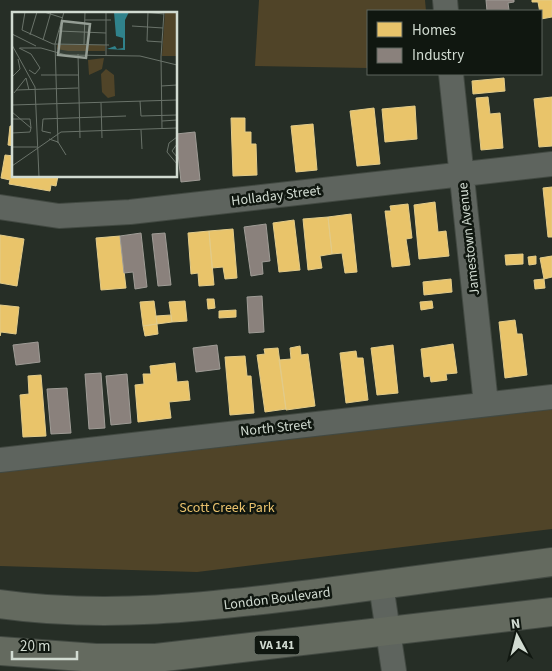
<svg xmlns="http://www.w3.org/2000/svg" width="552" height="671" font-family="'Source Sans 3',sans-serif">
	<rect width="100%" height="100%" fill="#262e26"/>
	<path fill="#504428" d="M259,0H425L426,11H368V68L255,66Z
		M552,409V529L197,572L0,566V471Z"/>
	<path fill="#e9c46a" stroke="#e2cb89" d="M532,0H552V17L541,19L538,2H532Z
		M504,78L505,91L473,94L472,81Z
		M488,97L490,114L500,113L503,148L481,150L476,98Z
		M552,97V146L539,147L534,99Z
		M415,106L417,139L385,142L382,109Z
		M374,108L380,164L357,166L350,111Z
		M231,118H245V132H251V144H256L257,175L233,176Z
		M313,124L317,170L296,172L291,126Z
		M10,126H14V146L8,145Z
		M5,155L14,156V176H58L56,186L51,185L50,191L9,184L10,180L1,178Z
		M552,187V237H548L543,188Z
		M435,202L438,232L446,231L449,256L419,259L414,205Z
		M408,204L412,238L406,239L410,265L392,267L385,211H391L390,206Z
		M351,214L357,272L345,273L342,253L332,254L328,217Z
		M328,217L332,254L320,256L322,268L308,270L303,219Z
		M294,220L300,270L279,272L273,223Z
		M233,229L237,278L225,279L223,267L212,268L209,231Z
		M209,231L214,285L199,286L198,273L191,274L188,233Z
		M0,235L24,239L17,286L0,283Z
		M120,236L126,288L101,290L96,238Z
		M523,254V264L506,265L505,255Z
		M536,256V264L529,265L528,257Z
		M552,256V277L544,279L540,258Z
		M451,279L452,292L424,295L423,282Z
		M544,279L545,288L535,289L534,280Z
		M207,299H214L215,308L208,309Z
		M154,301L157,324L143,326L140,302Z
		M185,301L187,321L172,322L169,302Z
		M432,301L433,308L421,310L420,302Z
		M0,305L19,307L16,334L1,332L0,336Z
		M236,310V317L219,318V311Z
		M171,315L172,322L157,324L156,316Z
		M515,320L517,334H522L527,375L505,378L499,322Z
		M157,324L158,334L145,336L143,326Z
		M453,344L457,373L446,374L447,380L431,382L430,376L424,377L421,349Z
		M393,345L398,393L377,395L371,348Z
		M300,346L301,355L308,354L315,406L286,410L279,360L291,359L290,348Z
		M278,348L286,409L265,412L257,355L265,354L264,349Z
		M356,351L357,358H363L368,400L346,403L340,353Z
		M245,356L247,376H251L254,413L230,415L225,357Z
		M175,363L177,382L188,381L190,400L169,402L171,418L138,422L135,385L144,384L143,374H151L150,366Z
		M41,375L46,436L23,437L20,395L29,394L28,376Z"/>
	<path fill="#8a817c" stroke="#9f9c96" d="M486,0H514V2L508,3L509,10L487,11Z
		M195,132L200,180L181,182L176,134Z
		M266,224L270,261L262,262L263,274L251,276L244,227Z
		M141,233L147,287L135,289L133,272L124,273L120,236Z
		M165,233L171,285L158,286L152,234Z
		M262,296L264,332L249,333L247,297Z
		M38,342L40,362L16,365L13,345Z
		M217,345L220,369L196,372L193,348Z
		M101,373L105,428L89,429L85,374Z
		M127,374L131,423L111,425L106,376Z
		M67,388L71,433L51,434L47,389Z"/>
	<g fill="none" stroke-linecap="round" stroke-linejoin="round">
		<g stroke="#424942" stroke-width="26">
			<path id="street" d="M445,0L446,11
				M451,74L486,404
				M0,207L59,216L130,212L552,164
				M0,460L552,397
				M381,585L394,671"/>
		</g>
		<g stroke="#424942" stroke-width="30">
			<path id="primary" d="M0,604C104,619 209,607 312,594C392,584 472,573 552,562
				M0,651L96,658H156L552,612"/>
		</g>
		<use href="#street" stroke="#5e645e" stroke-width="24"/>
		<use href="#primary" stroke="#646a5f" stroke-width="28"/>
	</g>
	<g text-anchor="middle" stroke-width="5" stroke-linejoin="round" paint-order="stroke">
		<rect fill="#101710" stroke="#97a097" stroke-width="1" x="254.5" y="635.5" width="45" height="19" rx="4"/>
		<g font-size="12" font-weight="bold" fill="#d1dbd1">
			<text x="277" y="649">VA 141</text>
		</g>
		<g font-size="14" fill="#d1dbd1" stroke="#101710">
			<text transform="translate(276 195) rotate(-7)" y="5">Holladay Street</text>
			<text transform="translate(468 239) rotate(-96)" y="5">Jamestown Avenue</text>
			<text transform="translate(276 427) rotate(-6)" y="5">North Street</text>
			<text transform="translate(277 598) rotate(-7)" y="5">London Boulevard</text>
		</g>
		<g font-size="14" fill="#eac26d" stroke="#101710">
			<text x="227" y="512">Scott Creek Park</text>
		</g>
	</g>
	<g transform="translate(12 12)">
		<rect width="165" height="165" fill="#262e26"/>
		<path d="M153,0H165V44H150ZM45,33H93V39H56L45,37ZM92,46L90,57L77,63L76,48ZM94,57L102,63L103,84L96,86L90,80L89,62Z" fill="#504428"/>
		<path d="M102,0H117L113,8V38L95,37L103,34L105,37L111,36V26L104,24Z" fill="#30828b"/>
		<path fill="none" stroke="#6a736a" stroke-width="1" d="M32,0L51,6M131,0L152,2M136,0L135,29L150,30M73,8H99M120,14L151,16M10,18L41,32L97,33M10,18L13,0M47,19L94,21M0,22L24,34M18,23L25,0M31,28L39,0M72,32L73,0M0,33L23,75L27,165M7,36L19,42L28,56L23,62L17,58M8,36H29L54,43L128,44L165,53M66,42L68,126M94,43V0M29,63H66M0,65L8,57L6,47M149,74L165,73M4,78L66,76M2,81L14,66L17,78M128,89L129,104L165,103M89,91L90,126M0,93L165,88M0,100L19,116M0,107H18L19,116L18,120L0,121M150,109L165,108M150,117L149,45L152,0M129,118L130,137M39,121L30,119L31,107L114,104M165,125L157,131L155,140L165,152M37,127L46,130L54,143M46,131L43,32L52,0M165,132L160,139L165,145M0,135H25M0,154L49,120L165,116"/>
		<path fill="#959e95" fill-opacity="0.15" stroke="#959e95" stroke-width="2.5" d="M50,9L78,12L74,46L46,43Z"/>
		<rect width="165" height="165" fill="none" stroke="#d1dbd1" stroke-width="2.5"/>
	</g>
	<rect x="367" y="10" width="175" height="65" fill="#101710" stroke="#5d655d"/>
	<rect x="377" y="22" width="25" height="15" fill="#e9c46a" stroke="#5d655d"/>
	<text x="412" y="35" font-size="15" fill="#d1dbd1">Homes</text>
	<rect x="377" y="48" width="25" height="15" fill="#8a817c" stroke="#5d655d"/>
	<text x="412" y="60" font-size="15" fill="#d1dbd1">Industry</text>
	<g transform="translate(517 636) rotate(353)" stroke="#101710" stroke-width="4" paint-order="stroke">
	<path d="M0-4L9 19L0 12L-9 19Z" fill="#d1dbd1"/>
	<text y="-8" font-size="14" font-weight="bold" text-anchor="middle" fill="#d1dbd1">N</text>
	</g>
	<path d="M12 651v8h65v-8" fill="none" stroke="#d1dbd1" stroke-width="2.5"/>
	<text x="20" y="651" font-size="15" fill="#d1dbd1" stroke="#101710" stroke-width="4" paint-order="stroke">20 m</text>
</svg>
